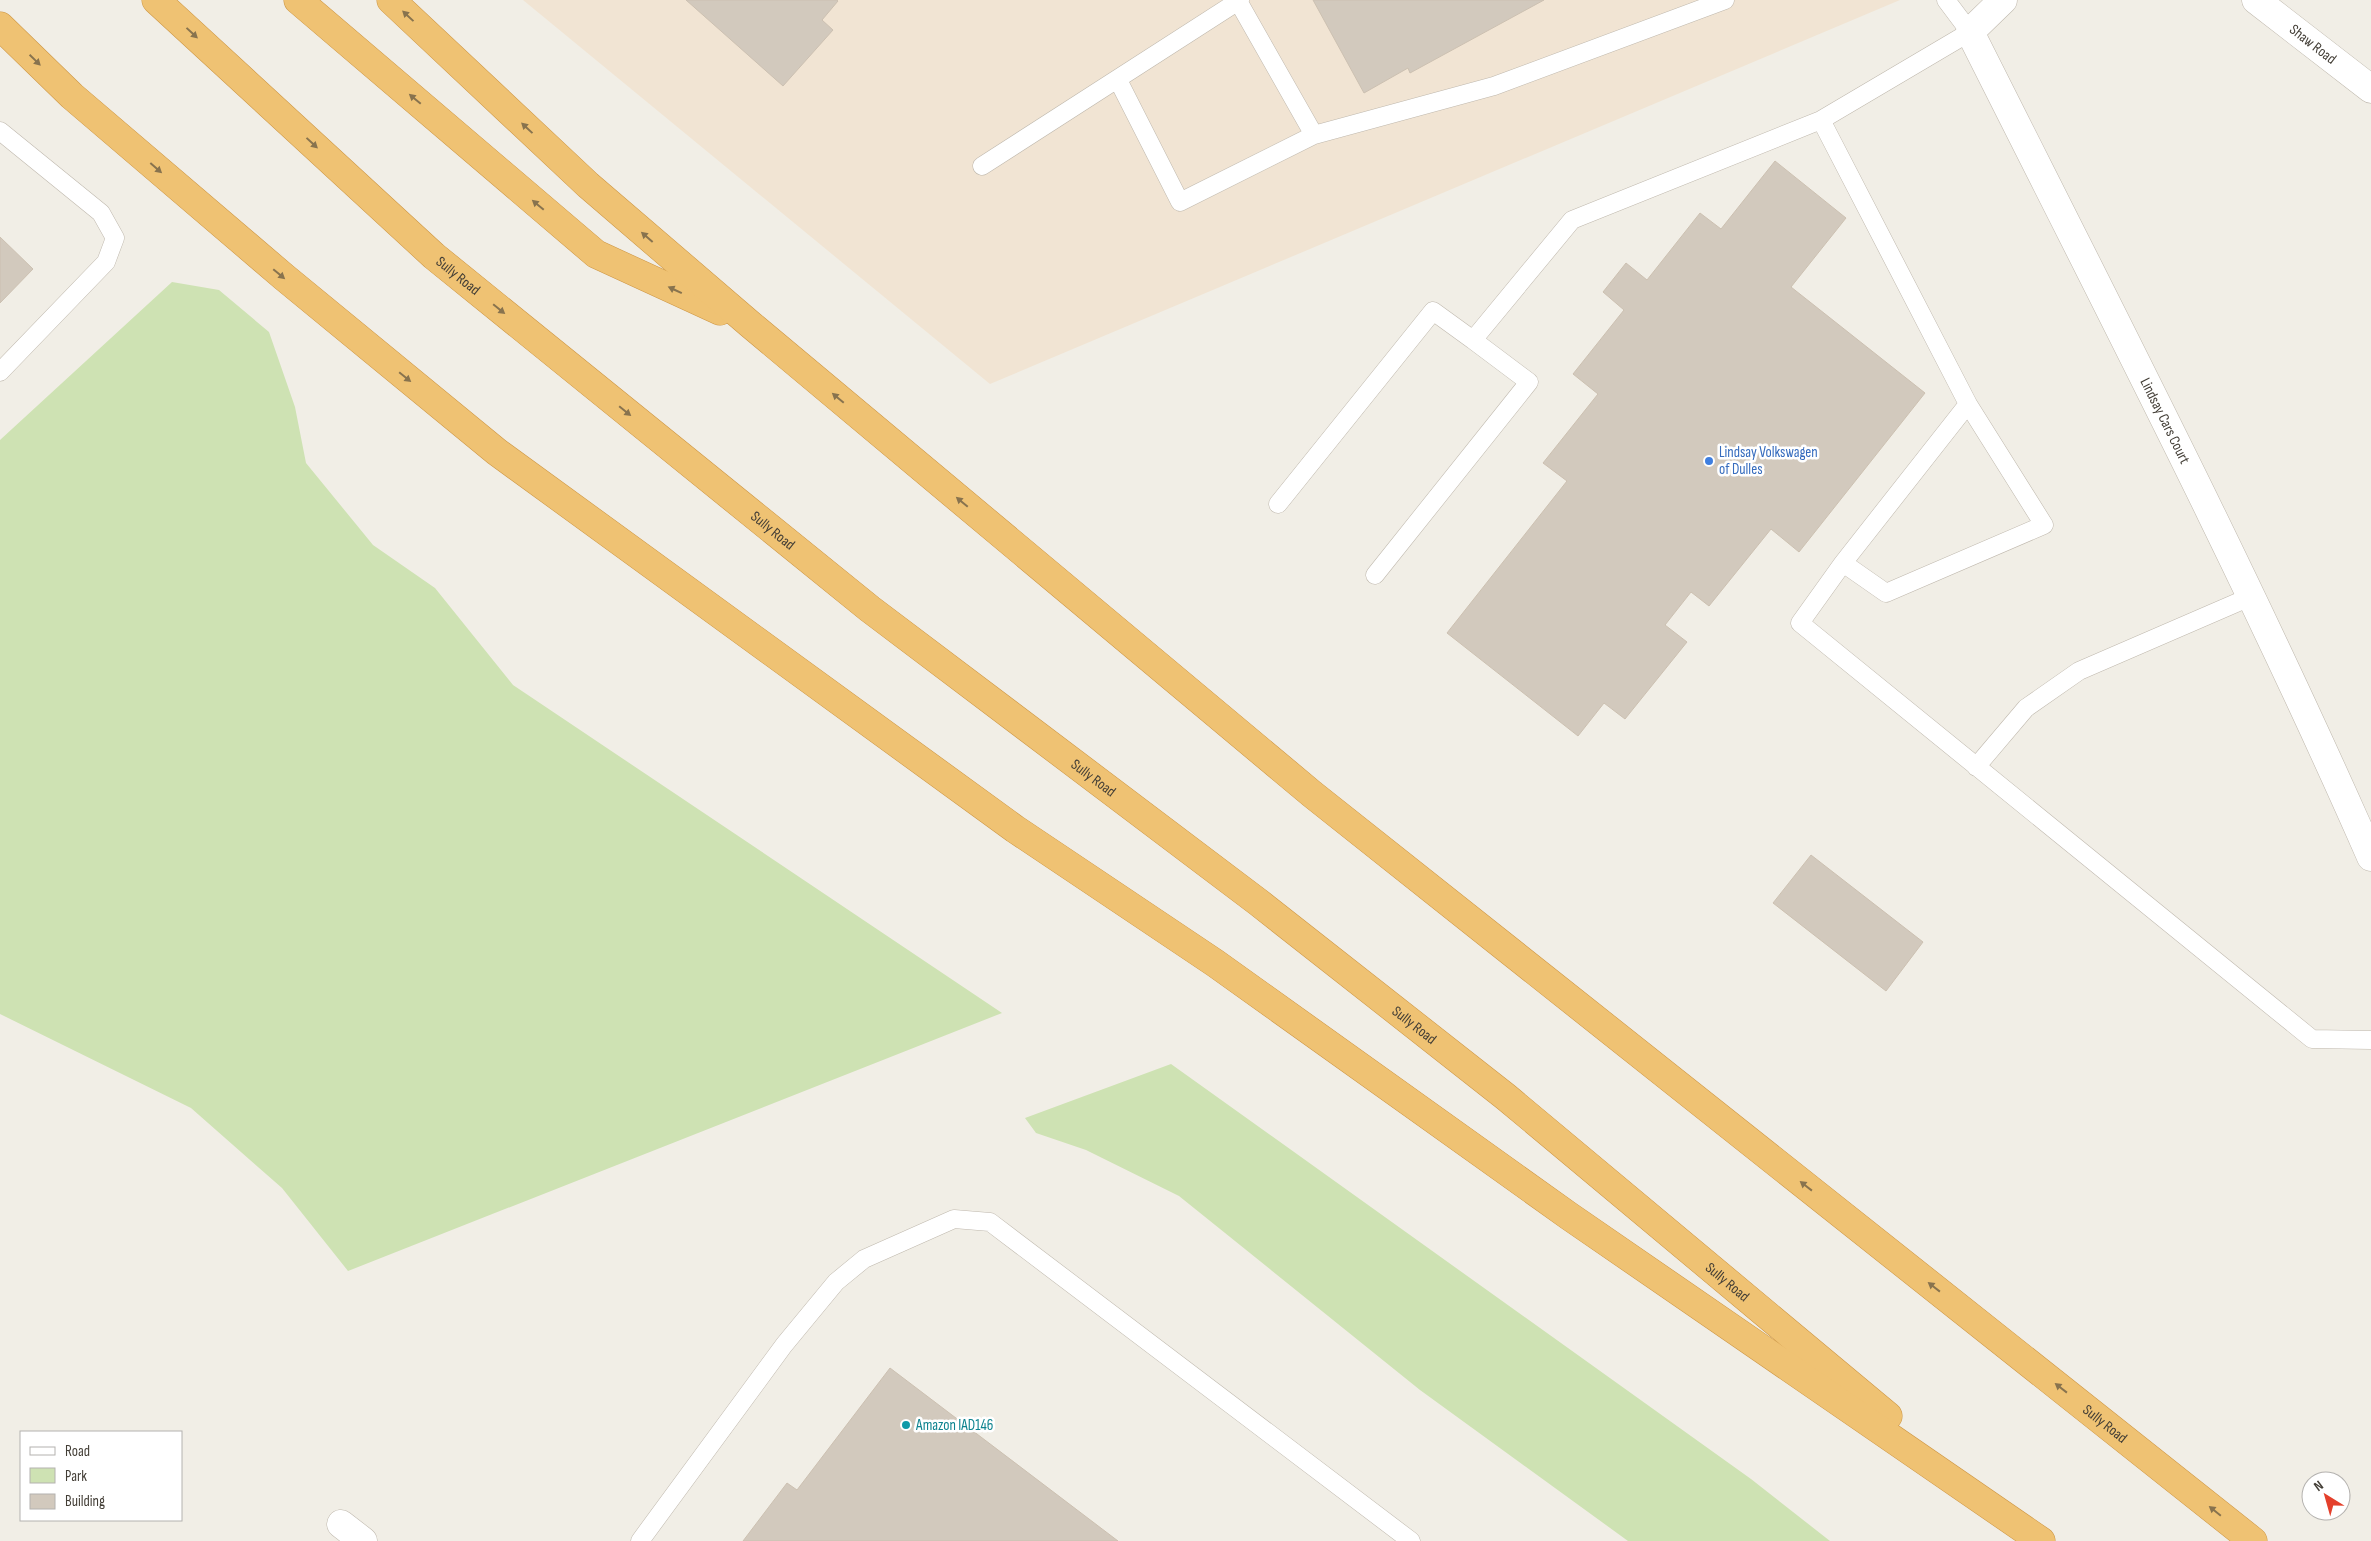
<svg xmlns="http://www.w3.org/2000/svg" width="2371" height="1541" font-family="'Sofia Sans Condensed',sans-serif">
	<rect width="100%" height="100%" fill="#f1eee6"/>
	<path fill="#f1e4d3" d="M523,0H1900L990,384Z"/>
	<path fill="#cee2b3" d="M172,282L219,290L269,332L295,407L306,463L373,545L435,588L513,685L1002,1013L348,1271L282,1188L191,1108L0,1014V440Z
		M1171,1064L1751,1479L1830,1541H1628L1420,1390L1179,1196L1086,1150L1036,1133L1025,1118Z"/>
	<path fill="#d2c9bd" stroke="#ccc0b1" d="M686,0H837L838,1L822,20L833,30L783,86Z
		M1313,0H1544L1410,73L1408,68L1364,93Z
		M1775,161L1846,218L1791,287L1925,393L1799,552L1771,529L1709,606L1691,592L1665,625L1687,642L1625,719L1604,703L1578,736L1447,633L1567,481L1543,463L1598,394L1573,374L1624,310L1603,292L1626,263L1647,280L1700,213L1721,229Z
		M0,237L33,269L0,303Z
		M1811,855L1923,942L1886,991L1773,903Z
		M890,1368L1118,1541H743L787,1483L797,1490Z"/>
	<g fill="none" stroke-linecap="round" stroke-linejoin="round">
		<g stroke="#bfb8ad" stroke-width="19">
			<path id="service" d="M1118,80L1180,202L1314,135L1238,1
				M1821,120L1970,32L1946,0
				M0,131L101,213L115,238L106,262L0,372
				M1314,135L1494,86L1725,0
				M982,166L1240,0
				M1278,504L1433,311L1473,340L1572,220L1821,120L1968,404L1843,563L1800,623L2312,1039L2371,1040
				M1843,563L1886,593L2044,525L1968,404
				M1375,575L1529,382L1473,340
				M1976,767L2026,708L2079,671L2250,597
				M640,1541L784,1345L836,1282L864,1259L954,1219L990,1222L1411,1541"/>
		</g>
		<g stroke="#bfb8ad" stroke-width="29">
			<g id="minor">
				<path id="s1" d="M2003,0L1970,32C2107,305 2248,577 2371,857"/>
				<path d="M341,1524L363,1541"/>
			</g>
		</g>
		<g stroke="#bfb8ad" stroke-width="29">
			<g id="tertiary">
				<path id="s2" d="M2256,0L2371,89"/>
			</g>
		</g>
		<g stroke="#cd9645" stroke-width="29">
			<g id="motorway">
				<path id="s3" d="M156,0L434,256L870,609L1258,902L1506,1097L1888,1416"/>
				<path d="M298,0L596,254L720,311"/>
				<path id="s4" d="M391,0L588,185L751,325L1312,794L2253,1541"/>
				<path d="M0,26L72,96L284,277L497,452L1015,829L1215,963L1569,1216L2041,1541"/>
			</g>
		</g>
		<use href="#service" stroke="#fff" stroke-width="18"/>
		<use href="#minor" stroke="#fff" stroke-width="28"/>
		<use href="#tertiary" stroke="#fff" stroke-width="28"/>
		<use href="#motorway" stroke="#efc273" stroke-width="28"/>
	</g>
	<defs><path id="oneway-solid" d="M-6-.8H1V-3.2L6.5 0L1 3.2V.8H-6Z" transform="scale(1.25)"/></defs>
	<g fill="#88734e">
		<use href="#oneway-solid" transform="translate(408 16) rotate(-137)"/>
		<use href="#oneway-solid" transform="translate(192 33) rotate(43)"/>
		<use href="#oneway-solid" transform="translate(35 60) rotate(44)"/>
		<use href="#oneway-solid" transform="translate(415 99) rotate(-140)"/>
		<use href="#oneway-solid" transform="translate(527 128) rotate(-137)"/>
		<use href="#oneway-solid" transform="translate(312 143) rotate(43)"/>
		<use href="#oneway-solid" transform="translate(156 168) rotate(41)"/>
		<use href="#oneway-solid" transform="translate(538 205) rotate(-140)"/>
		<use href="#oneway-solid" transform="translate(647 237) rotate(-139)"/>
		<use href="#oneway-solid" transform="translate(279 274) rotate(40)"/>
		<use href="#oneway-solid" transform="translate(675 290) rotate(-155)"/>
		<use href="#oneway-solid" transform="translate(499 309) rotate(39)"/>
		<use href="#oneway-solid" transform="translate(405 377) rotate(39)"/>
		<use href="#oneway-solid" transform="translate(838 398) rotate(-140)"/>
		<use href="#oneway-solid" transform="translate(625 411) rotate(39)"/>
		<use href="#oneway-solid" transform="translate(962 502) rotate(-140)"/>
		<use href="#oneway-solid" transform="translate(1806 1186) rotate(-142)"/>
		<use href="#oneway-solid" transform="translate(1934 1287) rotate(-142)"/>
		<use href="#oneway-solid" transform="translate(2061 1388) rotate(-142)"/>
		<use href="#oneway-solid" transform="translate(2215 1511) rotate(-141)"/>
	</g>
	<circle fill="#3f7fe0" stroke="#fff" stroke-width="2" cx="1709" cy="461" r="5"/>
	<circle fill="#0f9aa8" stroke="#fff" stroke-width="2" cx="906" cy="1425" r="5"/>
	<g text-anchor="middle" stroke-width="5" stroke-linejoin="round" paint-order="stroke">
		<g font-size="15" fill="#433e36" stroke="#fff">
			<text dy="5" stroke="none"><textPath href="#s2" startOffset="72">Shaw Road</textPath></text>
			<text dy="5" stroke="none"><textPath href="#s3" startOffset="409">Sully Road</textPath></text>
			<text dy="5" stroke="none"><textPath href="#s1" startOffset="481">Lindsay Cars Court</textPath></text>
			<text dy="5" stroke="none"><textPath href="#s3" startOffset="814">Sully Road</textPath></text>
			<text dy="5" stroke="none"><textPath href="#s3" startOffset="1219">Sully Road</textPath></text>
			<text dy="5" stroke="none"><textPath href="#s3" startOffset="1624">Sully Road</textPath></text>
			<text dy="5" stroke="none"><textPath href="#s3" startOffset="2029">Sully Road</textPath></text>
			<text dy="5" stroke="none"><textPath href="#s4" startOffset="2229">Sully Road</textPath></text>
		</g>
		<g font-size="15" fill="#366cbe" stroke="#fff" text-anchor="start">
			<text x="1719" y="457">Lindsay Volkswagen<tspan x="1719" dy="17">of Dulles</tspan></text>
		</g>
		<g font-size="15" fill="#0d838f" stroke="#fff" text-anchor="start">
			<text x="916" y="1430">Amazon IAD146</text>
		</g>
	</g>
	<rect x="20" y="1431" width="162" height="90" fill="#ffffff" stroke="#b4b2af"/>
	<rect x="30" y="1447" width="25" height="8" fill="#ffffff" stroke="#b4b2af"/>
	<text x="65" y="1456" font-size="15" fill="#433e36">Road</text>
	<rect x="30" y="1468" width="25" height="15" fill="#cee2b3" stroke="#b4b2af"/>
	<text x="65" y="1481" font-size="15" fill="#433e36">Park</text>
	<rect x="30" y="1494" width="25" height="15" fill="#d2c9bd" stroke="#b4b2af"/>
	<text x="65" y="1506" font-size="15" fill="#433e36">Building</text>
	<g transform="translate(2326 1496) rotate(323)"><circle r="24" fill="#ffffff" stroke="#b4b2af"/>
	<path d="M0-4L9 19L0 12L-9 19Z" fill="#e4402b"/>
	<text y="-8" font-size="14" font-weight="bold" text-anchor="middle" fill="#433e36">N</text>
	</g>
</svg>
